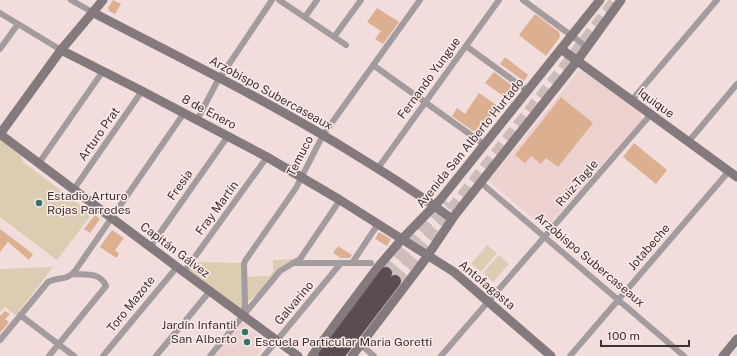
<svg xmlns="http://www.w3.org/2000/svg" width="737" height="356" font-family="'Public Sans',sans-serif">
	<rect width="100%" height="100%" fill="#f1dedc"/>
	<path fill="#ecd1ce" d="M584,70L641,113L642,119L545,229L489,181L579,71Z
		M242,322L267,342L256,356H215Z"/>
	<path fill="#dbcdb1" d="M0,140L21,156L23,162L92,214L57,260L0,217Z
		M487,245L497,253L481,272L471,264Z
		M499,255L509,264L493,282L483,273Z
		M294,259L261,291L240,308L189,272L190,269L195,262L242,263V277L269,276L273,272V260Z
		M53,267L16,315L5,307L0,312V269Z"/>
	<path fill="#dcaf91" d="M113,0L121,4L115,14L109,11L108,8Z
		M377,8L399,22L383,44L375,39L381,31L367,22Z
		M535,14L559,32L560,37L546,56L519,35Z
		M505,57L528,75L524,81L500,64Z
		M494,72L514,87L506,98L485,83Z
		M479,93L498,106L480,130L473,131L452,116L457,108L465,114Z
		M561,97L593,123L558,167L546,158L541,164L531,156L525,163L515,155Z
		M634,143L667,170L656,184L623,157Z
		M95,215L100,219L90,233L84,229Z
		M0,229L33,254L29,260L8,242L0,252Z
		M112,230L124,238L115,250L119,254L116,258L100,247Z
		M379,232L391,239L387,246L375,239Z
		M338,246L352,255L350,258H341L333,253Z
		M5,311L10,314L5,319L9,322L0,333V316Z"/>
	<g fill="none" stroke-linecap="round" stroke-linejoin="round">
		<path stroke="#ccbcba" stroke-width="12" stroke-dasharray="12 6" stroke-linecap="butt" d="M386,273L445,200
			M395,281L567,64L616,0"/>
		<path stroke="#a39b9e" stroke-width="6" d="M71,0L92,12
			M279,0L346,45
			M523,0L587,47
			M0,13L61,50
			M305,17L317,0
			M334,37L361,0
			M466,46L528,91
			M0,49L18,24
			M373,65L485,145
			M632,100L717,0
			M197,120L217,82L272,0
			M689,141L737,84
			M39,163L103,71
			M378,168L499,0
			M480,182L684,356
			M74,189L142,91
			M150,247L228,136
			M293,263H371
			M352,263L378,224
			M184,272L267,157
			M20,315L74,356
			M243,316L245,304L244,264L245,261L296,188L323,135L420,0
			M0,340L48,282C58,276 66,282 75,271L184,113
			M360,344L374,356
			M49,356L106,286C100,272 86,275 73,274
			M103,356L177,267
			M156,356L210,291
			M210,356L280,271L300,259L340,200
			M264,356L341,263
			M441,356L651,114
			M570,356L729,171"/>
		<path stroke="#84797d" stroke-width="9" d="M103,0L61,50L0,134L177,267L298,356
			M92,12C182,59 273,103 359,157C390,176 422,196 452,219
			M561,49L737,177
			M61,50L142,91L267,157L340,200L454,272L551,356
			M312,356L342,315L378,267L402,239L440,200L600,0
			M352,356L424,261L455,215L577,61L621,0
			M723,356L737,339"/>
		<path stroke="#5a4c51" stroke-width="12" d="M324,356L386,273
			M338,356L395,281"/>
	</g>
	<g fill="#327566" stroke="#feebe9" stroke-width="1.5">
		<circle cx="39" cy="203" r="4"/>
		<circle cx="245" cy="332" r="4"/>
		<circle cx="247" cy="342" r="4"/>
	</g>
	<g text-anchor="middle" stroke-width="3" stroke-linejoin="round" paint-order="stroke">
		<g font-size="12" fill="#3a3332" stroke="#feebe9">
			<text transform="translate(429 78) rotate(-54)" y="4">Fernando Yungue</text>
			<text transform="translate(271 93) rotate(29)" y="4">Arzobispo Subercaseaux</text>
			<text transform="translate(656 103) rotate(36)" y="4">Iquique</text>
			<text transform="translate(209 112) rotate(28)" y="4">8 de Enero</text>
			<text transform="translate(99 134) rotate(-55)" y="4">Arturo Prat</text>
			<text transform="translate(470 143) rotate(-51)" y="4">Avenida San Alberto Hurtado</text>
			<text transform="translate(300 156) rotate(-63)" y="4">Temuco</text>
			<text transform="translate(577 183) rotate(-49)" y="4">Ruiz-Tagle</text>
			<text transform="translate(180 185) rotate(-55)" y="4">Fresia</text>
			<text transform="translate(217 208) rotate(-54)" y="4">Fray Martín</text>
			<text transform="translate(649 247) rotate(-49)" y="4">Jotabeche</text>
			<text transform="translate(175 250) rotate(37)" y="4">Capitán Gálvez</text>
			<text transform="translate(590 260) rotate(40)" y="4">Arzobispo Subercaseaux</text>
			<text transform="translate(487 285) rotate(40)" y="4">Antofagasta</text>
			<text transform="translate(294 303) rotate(-50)" y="4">Galvarino</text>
			<text transform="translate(131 304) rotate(-51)" y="4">Toro Mazote</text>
		</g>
		<g font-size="12" fill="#3a3332" stroke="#feebe9" text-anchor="start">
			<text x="47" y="200">Estadio Arturo<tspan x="47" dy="14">Rojas Parredes</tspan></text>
			<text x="237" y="329" text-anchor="end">Jardín Infantil<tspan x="237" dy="14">San Alberto</tspan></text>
			<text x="255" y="346">Escuela Particular Maria Goretti</text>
		</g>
	</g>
	<path d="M601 340v6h88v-6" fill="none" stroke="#3a3332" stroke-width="2"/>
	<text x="607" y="340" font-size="12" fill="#3a3332" stroke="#feebe9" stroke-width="3" paint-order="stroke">100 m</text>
</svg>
